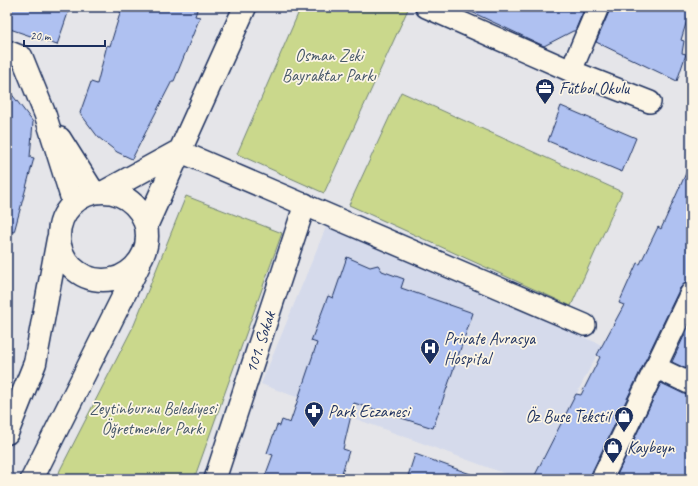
<svg xmlns="http://www.w3.org/2000/svg" width="698" height="486" font-family="Caveat,sans-serif">
	<rect width="100%" height="100%" fill="#e5e5e9"/>
	<filter id="ink" filterUnits="userSpaceOnUse"><feTurbulence type="fractalNoise" baseFrequency=".025" numOctaves="2"/><feDisplacementMap in="SourceGraphic" scale="8" xChannelSelector="R" yChannelSelector="G"/><feConvolveMatrix kernelMatrix="1 2 1 2 8 2 1 2 1" color-interpolation-filters="sRGB"/></filter>
	<g filter="url(#ink)">
		<path fill="#d5daeb" d="M326,227L602,345L532,479H520L261,384Z"/>
		<path fill="#cad88c" stroke="#728475" d="M301,7H409L324,193L237,154Z
			M401,92L622,192L571,306L349,205Z
			M186,196L282,233L194,479H57L60,470L134,325Z"/>
		<path fill="#afc1f1" stroke="#1b2f5e" d="M7,7H70L57,45L7,28Z
			M122,7H198L195,16L200,17L174,81H172L132,159L117,152L98,137L80,113L91,82L97,84L107,45L110,46Z
			M461,7H585L575,31H573L544,46Z
			M610,7H691L681,40L684,41L682,53L686,54L677,81L596,42L609,12Z
			M7,88L33,122L30,157L34,158L14,232L7,231Z
			M561,106L636,138L622,172L548,141Z
			M691,162V281L685,283L680,288L591,474L590,479H533L576,394L581,395L600,357L597,355L624,305L619,303L637,263L640,264L658,227L661,229Z
			M347,257L370,267L378,265L382,271L404,279L401,288L473,313L433,428L354,403L343,449L349,451L340,479H264L273,455L267,453L277,425L280,426L282,420L290,423L317,343L311,341L328,296L333,298Z
			M691,321V371L672,362Z
			M661,383L686,395L691,396V479H615Z
			M415,454L476,476L475,479H407Z"/>
		<g fill="none" stroke-linecap="round" stroke-linejoin="round">
			<g stroke="#1b2f5e" stroke-width="24">
				<g id="street">
					<path d="M426,7L571,71L650,102"/>
					<path d="M7,51L22,57L45,114L73,203"/>
					<path d="M571,71L598,7"/>
					<path d="M60,138L94,192"/>
					<path d="M179,151L585,325"/>
					<path d="M655,367L691,384"/>
					<path id="s1" d="M215,479L305,204"/>
					<path d="M602,479L691,293"/>
				</g>
			</g>
			<g stroke="#1b2f5e" stroke-width="25">
				<path id="secondary" d="M106,191L179,151
					M59 236a44 44 0 1 1 88 0a44 44 0 1 1-88 0Z
					M147,224L245,7
					M7,433L35,363L58,239
					M32,479L139,265"/>
			</g>
			<use href="#street" stroke="#fcf5e5" stroke-width="21"/>
			<use href="#secondary" stroke="#fcf5e5" stroke-width="22"/>
		</g>
	</g>
	<defs>
		<g id="office-pin" transform="scale(1)"><path d="M0 17L-7.5 6A9.5 9.5 0 1 1 7.5 6Z" fill="#1b2f5e" stroke="#fcf5e5"/><path d="M-6-3h4V-5.5h4V-3h4V5H-6ZM-1-4.5V-3h2v-1.5ZM-6 0V1H6V0Z" fill="#fff"/></g>
		<g id="hospital-pin" transform="scale(1)"><path d="M0 17L-7.5 6A9.5 9.5 0 1 1 7.5 6Z" fill="#1b2f5e" stroke="#fcf5e5"/><path d="M-5-5h3v3.5h4V-5h3V5h-3V1.5h-4V5h-3Z" fill="#fff"/></g>
		<g id="pharmacy-pin" transform="scale(1)"><path d="M0 17L-7.5 6A9.5 9.5 0 1 1 7.5 6Z" fill="#1b2f5e" stroke="#fcf5e5"/><path d="M-2-6h4v4h4v4h-4v4h-4v-4h-4v-4h4Z" fill="#fff"/></g>
		<g id="shop-pin" transform="scale(1)"><path d="M0 17L-7.5 6A9.5 9.5 0 1 1 7.5 6Z" fill="#1b2f5e" stroke="#fcf5e5"/><path d="M-5-2.5h2.3a2.7 3.5 0 0 1 5.4 0H5L5.5 6h-11ZM-1.5-2.5h3a1.5 2.3 0 0 0-3 0Z" fill="#fff"/></g>
	</defs>
	<g fill-rule="evenodd">
		<use href="#office-pin" x="545" y="88"/>
		<use href="#hospital-pin" x="430" y="348"/>
		<use href="#pharmacy-pin" x="314" y="411"/>
		<use href="#shop-pin" x="624" y="416"/>
		<use href="#shop-pin" x="613" y="447"/>
	</g>
	<g text-anchor="middle" stroke-width="3.5" stroke-linejoin="round" paint-order="stroke">
		<g font-size="17" fill="#47596a" stroke="#fcf5e5">
			<text x="329" y="61">Osman Zeki<tspan x="329" dy="20">Bayraktar Parkı</tspan></text>
			<text x="153" y="414">Zeytinburnu Belediyesi<tspan x="153" dy="20">Öğretmenler Parkı</tspan></text>
		</g>
		<g font-size="17" fill="#1b2f5e" stroke="#fcf5e5" text-anchor="start">
			<text x="559" y="94">Futbol Okulu</text>
			<text x="444" y="344">Private Avrasya<tspan x="444" dy="20">Hospital</tspan></text>
			<text x="328" y="417">Park Eczanesi</text>
			<text x="610" y="422" text-anchor="end">Öz Buse Tekstil</text>
			<text x="627" y="453">Kaybeyn</text>
		</g>
		<g font-size="17" fill="#1b2f5e" stroke="#fcf5e5">
			<text dy="6" stroke="none"><textPath href="#s1" startOffset="144">101. Sokak</textPath></text>
		</g>
	</g>
	<rect width="698" height="486" fill="none" stroke="#fcf5e5" stroke-width="24"/>
	<rect x="12" y="12" width="674" height="462" fill="none" stroke="#1b2f5e" stroke-width="1.5" filter="url(#ink)"/>
	<path d="M24 40v6h81v-6" fill="none" stroke="#1b2f5e" stroke-width="2"/>
	<text x="30" y="40" font-size="12" fill="#1b2f5e" stroke="#fcf5e5" stroke-width="3" paint-order="stroke">20 m</text>
</svg>
